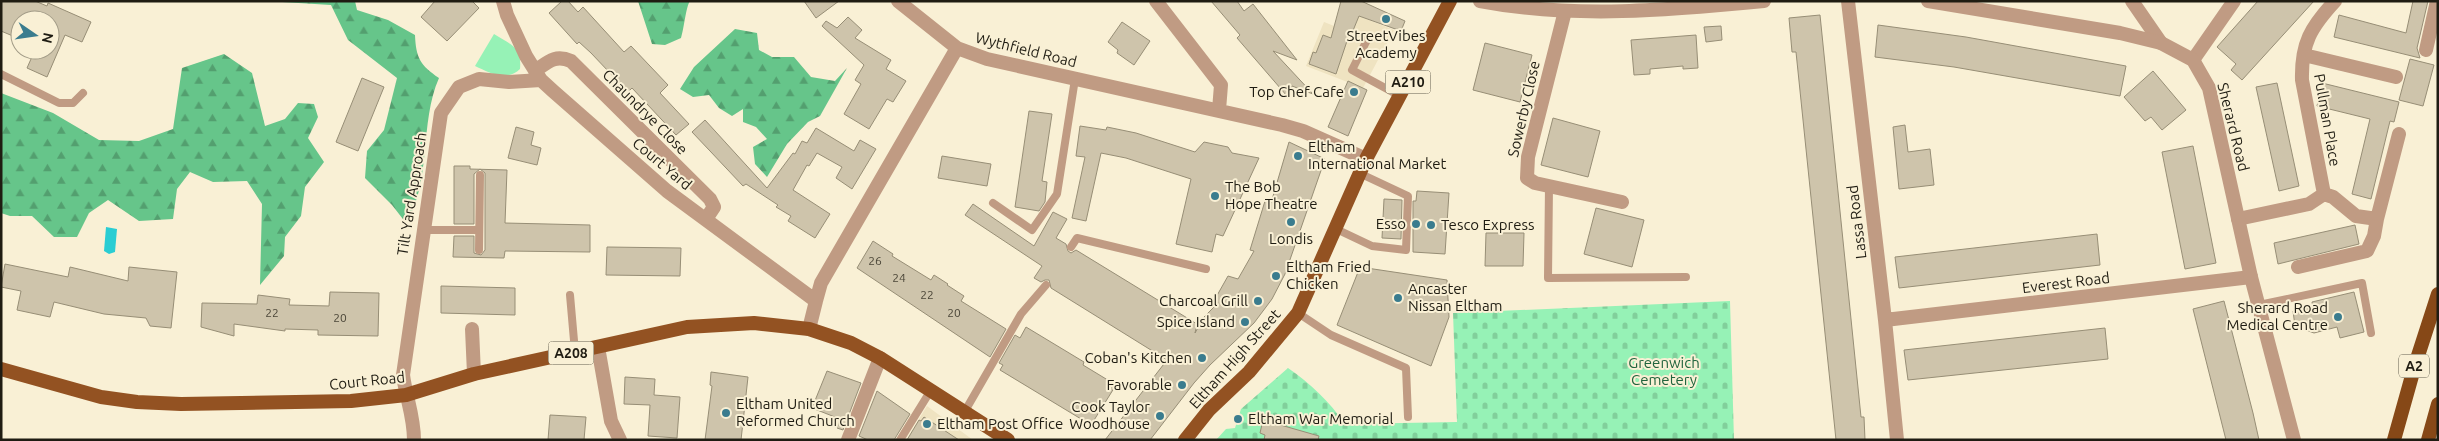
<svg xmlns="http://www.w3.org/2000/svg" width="2439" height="441" font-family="Ubuntu,sans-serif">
	<defs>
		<pattern id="forest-firs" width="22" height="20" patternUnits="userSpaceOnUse" patternTransform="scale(1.25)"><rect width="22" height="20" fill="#66c58a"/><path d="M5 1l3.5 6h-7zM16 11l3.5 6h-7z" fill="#539f6f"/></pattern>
		<pattern id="cemetery-stones" width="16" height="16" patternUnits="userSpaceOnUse" patternTransform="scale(1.25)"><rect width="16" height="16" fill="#96f2b6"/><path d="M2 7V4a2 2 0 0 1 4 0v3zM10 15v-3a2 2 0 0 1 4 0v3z" fill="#81cf9b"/></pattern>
	</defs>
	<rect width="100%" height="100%" fill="#f9f0d5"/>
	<path fill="#efe3c1" d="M1359,16L1394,30L1363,88L1306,66L1324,22L1352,33Z
		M927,406L973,440H906Z"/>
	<path fill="#96f2b6" d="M494,34C511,45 522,46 520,69C506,82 490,73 475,66Z"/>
	<path fill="url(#forest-firs)" d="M284,1H355L357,10L388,20L415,35C416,58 420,65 439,78C419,123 432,182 406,223L392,205L365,178L367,151L384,130L397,78L348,40L331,5L282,2Z
		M638,1H690C686,6 684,29 681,38L665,45L652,44Z
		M735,29L757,33L759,50L772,57H794L811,77L835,81L847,68L820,116L808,122L787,144L767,177L755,164L753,147L767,139L756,127L743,122V109L732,116L719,108L709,95L693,97L680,89L694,67Z
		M224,54L252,73L265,126L285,119L298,103L314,104L318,117L308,138L324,162L305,187L301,216L285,237L284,256L260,285L262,204L247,181L213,182L190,172L177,189L173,219L139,221L108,200L89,213L77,237H54L32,216H10L1,213V93L53,113L99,140L139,141L173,129L182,68Z"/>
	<path fill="url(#cemetery-stones)" d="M1730,301L1734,440H1216L1226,429L1235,428L1241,409L1288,368C1311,384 1329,401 1345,424L1457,422L1453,313Z"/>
	<path fill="#2acdd3" d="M106,227L117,229L115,252L109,254L104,251Z"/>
	<path fill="#cec4ab" stroke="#978e76" d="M1,1H35L47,6L48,3L91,22L82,42L65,35L47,77L27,68L35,50H50V20H20V39L1,31Z
		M435,1H472L479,8L447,41L421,17Z
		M562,1H568L578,12L583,7L624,52L631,46L668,85L660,93L689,124L676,135L632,88L628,92L591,53L579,42L577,44L549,13Z
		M804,1H839L816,18Z
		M1211,1H1237L1244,11L1253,4L1297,60L1273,51L1313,94L1292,86L1287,96L1237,38L1240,35Z
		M1341,1H1361L1405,21L1401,31L1359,16L1352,33L1350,32L1336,74L1309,64L1313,52L1316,53L1323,35L1331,38Z
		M2258,1H2314L2242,80L2231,70L2236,64L2217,47Z
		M2413,1H2428L2417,48L2420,58L2334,37L2339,15L2406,33Z
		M1820,15L1861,417H1864L1865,440H1836L1796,52H1792L1789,18Z
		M848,17L862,30L855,38L891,60L886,69L906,81L893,102L887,99L869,129L844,114L861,84L855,80L864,65L822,26L826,21L837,28Z
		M1122,22L1150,41L1134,65L1117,53L1118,50L1108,42Z
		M1878,25L1966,37L2126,66L2120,96L1954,67L1875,57Z
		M1721,26L1722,40L1706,42L1704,27Z
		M1696,35L1698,68L1683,69V66L1650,69V74L1634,75L1631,40Z
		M1485,43L1532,55L1520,102L1473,90Z
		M2410,59L2434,65L2423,106L2399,100Z
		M2153,71L2186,110L2162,130L2151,117L2145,121L2124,97Z
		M362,78L384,87L358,151L336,142Z
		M1348,81L1367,90L1348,136L1328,127Z
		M2277,83L2299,186L2279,191L2256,87Z
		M2322,83L2399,102L2394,122L2390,121L2371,199L2352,194L2370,119L2317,106Z
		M1029,111L1052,114L1042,181L1047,182L1045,202L1039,211L1015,207Z
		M1553,118L1600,131L1588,177L1541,165Z
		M705,120L767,188L793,153L795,154L802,141L807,143L816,128L854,151L860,140L876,149L852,189L836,178L842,167L817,153L809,166L807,165L793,190L830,214L815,238L788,221L791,216L776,207L778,205L746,184L743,186L710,151L692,132Z
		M1905,125L1908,152L1930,149L1934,185L1899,189L1893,127Z
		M1080,126L1106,130L1107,127L1136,133L1195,152L1204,142L1228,147L1232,153L1259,158L1223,236L1216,234L1212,252L1176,244L1191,179L1126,158L1101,153L1086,221L1072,218L1085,157L1076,156Z
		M516,127L534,132L531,145L541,148L537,165L508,158Z
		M1289,142L1325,159L1285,274L1272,299L1254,323L1210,365L1194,383L1150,440H1105L1167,360L1051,288L1049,280H1045L1041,282L1034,278L1042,266L965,215L973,204L1034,246L1053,212L1067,219L1056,238L1066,244L1068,251L1071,253L1076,250L1197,324L1195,333L1204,317L1218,303L1215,299L1228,276L1238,279L1254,251L1250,250L1265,201L1271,203Z
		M2193,146L2216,263L2185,269L2162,152Z
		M942,156L991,164L987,186L938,178Z
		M454,166H470V169L507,170L505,223L590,225V252L505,251L504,258L453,257L454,236H474V253L481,255L485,250V173L480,169L474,174V224H454Z
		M1417,191L1449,193L1445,254L1413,252V201H1416Z
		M1384,199L1402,200L1401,239L1382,238Z
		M1596,208L1644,220L1632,267L1584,254Z
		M2355,225L2359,244L2278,264L2274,243Z
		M1486,233H1524L1523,266H1485Z
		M2097,234L2100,265L1899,288L1895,257Z
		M873,241L893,254L892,256L931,280L934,275L948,284L947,285L964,296L961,301L1006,329L990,357L857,268Z
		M607,247L681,248L680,276L606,275Z
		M5,264L68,277L70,267L128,281L129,267L177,272L171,328L150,326L146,318L104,314L54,302L50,317L17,310L21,291L1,287Z
		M1360,267L1447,280L1449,317L1431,366L1337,325Z
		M441,286L515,288V315L441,313Z
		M330,292L379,293L378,336L318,335V330L285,329V331L234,324V336L201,327L202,303L257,304L258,295L290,299L289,305L329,306Z
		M2354,292L2364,332L2340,338L2337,327L2314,333L2295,326L2293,311L2313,308L2312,302Z
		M2224,301L2253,413L2259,440H2226L2193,309Z
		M1026,327L1084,362L1083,365L1116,385L1091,425L1000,370L1003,365L999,363L1015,335L1020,338Z
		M2105,328L2108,359L1908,380L1904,350Z
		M827,371L861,383L843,430L837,428L840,419L812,408Z
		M711,372L748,377L741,440H705L712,386L710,385Z
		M625,377L655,379L654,395L680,397L677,438L648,436L650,405L624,404Z
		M877,391L910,414L894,440H868L859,436Z
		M550,415L586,417L584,440H548Z
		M924,417L959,440H907L919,420L921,421Z
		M1263,420L1319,436L1318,440H1264L1265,435L1260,433Z"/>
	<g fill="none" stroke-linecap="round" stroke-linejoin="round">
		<path stroke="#c09b83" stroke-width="8" d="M1368,38L1352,70L1400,96
			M1,74L59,103H73L83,93
			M1549,186L1548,278L1686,277
			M993,203L1032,230L1057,194L1075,79
			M1334,228L1372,246L1406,250L1408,196L1359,173
			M422,230H479
			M1071,247L1077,238L1206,269
			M479,250L480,175
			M570,295L575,352
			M2259,305L2362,283L2371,333
			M1298,313L1331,335L1406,368L1408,417
			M965,411L1021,314L1046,285
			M900,440L931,390"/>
		<path stroke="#c09b83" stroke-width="14" d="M503,1L507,15L526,56L541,80L553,91L667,191L816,301L809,329
			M898,1L957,48L987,59L1282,125L1303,131L1366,159
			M1156,1L1221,85L1219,110
			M1848,1L1885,320L1897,440
			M2132,1L2161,43
			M1565,11L1528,157L1527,178L1535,183L1622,202
			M2426,50L2437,1
			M2304,55L2396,77
			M2193,60L2234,1
			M535,71C548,62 555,54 571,61L710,199L714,207L706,219
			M2324,194L2333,197L2356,216L2377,219L2399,134
			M2238,219L2309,204L2324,194L2302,80C2301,43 2311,27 2335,1
			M2298,267L2367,251L2374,236L2377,219
			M816,301L821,283L957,48
			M1885,320L2251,277
			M472,329L474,374
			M598,347L611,421L620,440
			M414,440C414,416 406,398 403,375L441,113L459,87L479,79L509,82L541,80
			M848,440L880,358"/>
		<path stroke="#c09b83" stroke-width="14" d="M1480,1C1574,19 1670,10 1764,1
			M1928,1L2120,33L2161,43L2193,60L2209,88L2251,277L2294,440"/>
		<path stroke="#935222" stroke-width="14" d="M1,369L101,397L137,402L181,404L351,401L406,395L474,374L687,327L754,323L809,329L851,343L880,358L1008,440
			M1185,440L1209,410L1249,372L1298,313L1366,159L1450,1"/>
		<path stroke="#864817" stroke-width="14" d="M2394,440L2415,365L2438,294
			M2428,440L2438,404"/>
	</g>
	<g fill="#3a7c8e" stroke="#f9f0d5" stroke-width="2">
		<circle cx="1386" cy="19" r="5"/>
		<circle cx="1354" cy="92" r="5"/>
		<circle cx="1298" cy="156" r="5"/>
		<circle cx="1215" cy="196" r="5"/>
		<circle cx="1291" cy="222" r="5"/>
		<circle cx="1416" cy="224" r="5"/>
		<circle cx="1431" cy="225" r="5"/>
		<circle cx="1276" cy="276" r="5"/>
		<circle cx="1398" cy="298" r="5"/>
		<circle cx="1258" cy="301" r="5"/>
		<circle cx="2338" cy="317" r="5"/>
		<circle cx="1245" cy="322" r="5"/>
		<circle cx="1202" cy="358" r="5"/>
		<circle cx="1182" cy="385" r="5"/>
		<circle cx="726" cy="413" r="5"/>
		<circle cx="1160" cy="416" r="5"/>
		<circle cx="1238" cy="419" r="5"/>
		<circle cx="927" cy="424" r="5"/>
	</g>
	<g text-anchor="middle" stroke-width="4" stroke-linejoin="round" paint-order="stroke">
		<g font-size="12" fill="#4b4638">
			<text x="875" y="265">26</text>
			<text x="899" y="282">24</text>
			<text x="927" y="299">22</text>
			<text x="272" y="317">22</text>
			<text x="954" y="317">20</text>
			<text x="340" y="322">20</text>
		</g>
		<g fill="#f9f0d5" stroke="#605c4c" stroke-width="1">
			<rect x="1385.5" y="70.5" width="45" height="23" rx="4"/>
			<rect x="548.5" y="341.5" width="45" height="23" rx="4"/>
			<rect x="2399" y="354.5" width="30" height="23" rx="4"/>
		</g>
		<g font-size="14" font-weight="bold" fill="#1f1c12">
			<text x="1408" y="87">A210</text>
			<text x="571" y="358">A208</text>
			<text x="2414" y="371">A2</text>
		</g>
		<g font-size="15" fill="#1f1c12" stroke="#f9f0d5" text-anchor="end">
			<text x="1386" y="41" text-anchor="middle">StreetVibes<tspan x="1386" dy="17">Academy</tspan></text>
			<text x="1344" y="97">Top Chef Cafe</text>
			<text x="1308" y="152" text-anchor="start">Eltham<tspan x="1308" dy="17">International Market</tspan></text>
			<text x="1225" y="192" text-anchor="start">The Bob<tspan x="1225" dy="17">Hope Theatre</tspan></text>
			<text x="1406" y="229">Esso</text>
			<text x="1441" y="230" text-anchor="start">Tesco Express</text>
			<text x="1291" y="244" text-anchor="middle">Londis</text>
			<text x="1286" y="272" text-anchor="start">Eltham Fried<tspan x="1286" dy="17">Chicken</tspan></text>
			<text x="1408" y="294" text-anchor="start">Ancaster<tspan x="1408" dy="17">Nissan Eltham</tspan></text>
			<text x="1248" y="306">Charcoal Grill</text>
			<text x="2328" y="313">Sherard Road<tspan x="2328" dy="17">Medical Centre</tspan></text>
			<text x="1235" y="327">Spice Island</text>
			<text x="1192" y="363">Coban's Kitchen</text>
			<text x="1172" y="390">Favorable</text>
			<text x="736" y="409" text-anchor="start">Eltham United<tspan x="736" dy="17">Reformed Church</tspan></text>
			<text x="1150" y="412">Cook Taylor<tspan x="1150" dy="17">Woodhouse</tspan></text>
			<text x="1248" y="424" text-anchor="start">Eltham War Memorial</text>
			<text x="937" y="429" text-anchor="start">Eltham Post Office</text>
		</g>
		<g font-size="15" fill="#1f1c12" stroke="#f9f0d5">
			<text transform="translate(1026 50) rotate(14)" y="5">Wythfield Road</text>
			<text transform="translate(1524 109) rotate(-77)" y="5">Sowerby Close</text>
			<text transform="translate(645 112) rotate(45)" y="5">Chaundrye Close</text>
			<text transform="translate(2327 120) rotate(80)" y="5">Pullman Place</text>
			<text transform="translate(2233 127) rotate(76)" y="5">Sherard Road</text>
			<text transform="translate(662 164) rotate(40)" y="5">Court Yard</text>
			<text transform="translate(412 194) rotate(-81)" y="5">Tilt Yard Approach</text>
			<text transform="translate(1857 222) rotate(-97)" y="5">Lassa Road</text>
			<text transform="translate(2066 283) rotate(-7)" y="5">Everest Road</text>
			<text transform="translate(1235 359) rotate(-48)" y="5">Eltham High Street</text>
			<text transform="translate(367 381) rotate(-6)" y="5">Court Road</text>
		</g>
		<g font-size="15" fill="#20643d" stroke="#f9f0d5">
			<text x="1664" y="368">Greenwich<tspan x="1664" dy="17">Cemetery</tspan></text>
		</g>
	</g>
	<rect width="2439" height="441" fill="none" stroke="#1f1c12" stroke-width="5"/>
	<g transform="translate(35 35) rotate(103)"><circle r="24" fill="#f9f0d5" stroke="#a29b87"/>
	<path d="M0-4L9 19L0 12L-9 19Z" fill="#3a7c8e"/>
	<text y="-8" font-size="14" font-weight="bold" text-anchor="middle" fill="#1f1c12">N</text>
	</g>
</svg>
